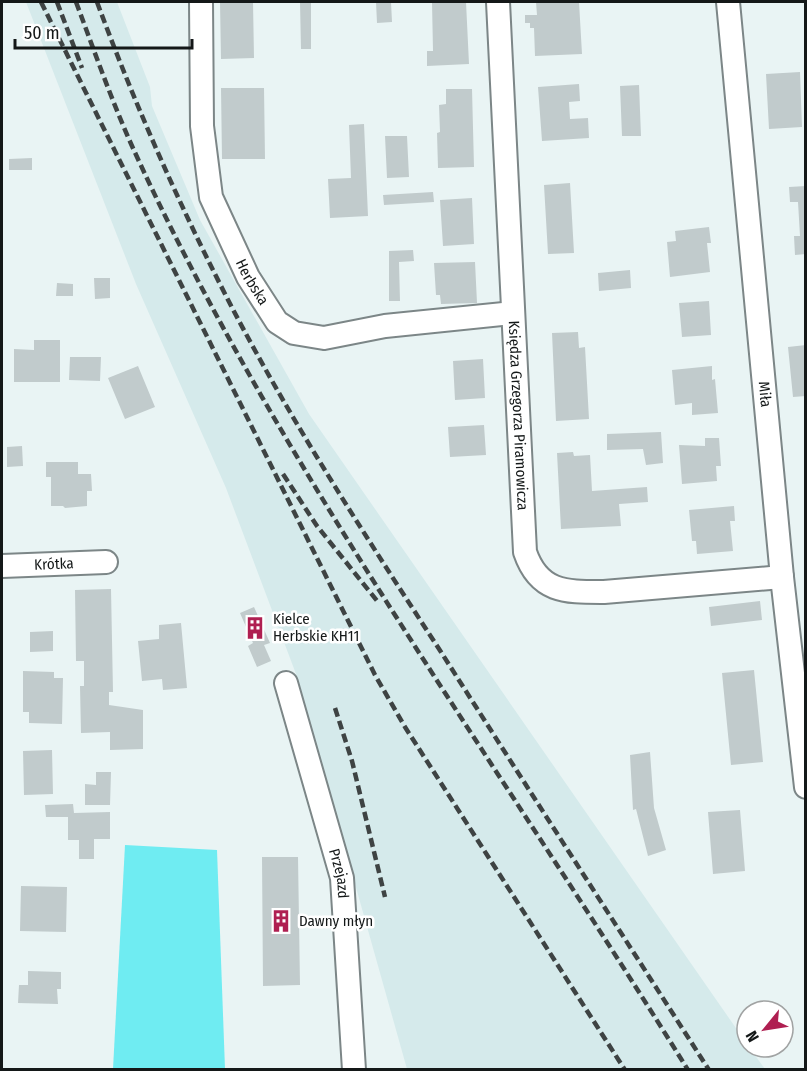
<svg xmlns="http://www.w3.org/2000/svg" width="807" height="1071" font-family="'Fira Sans Condensed',sans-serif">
	<rect width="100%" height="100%" fill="#e9f4f4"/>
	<path fill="#d5eaeb" d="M26,2H117L150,87L152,106L200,220L309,414L747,1044V1047H749L765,1069H407L296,674L226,488L136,284Z"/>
	<path fill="#6fecf2" d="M125,845L217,850L225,1069H113Z"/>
	<path fill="#c1cbcc" d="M220,2H253L254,58L221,59Z
		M300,2L311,3V49H301Z
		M376,2H391L392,22L377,23Z
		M432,2H466L469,64L427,66V51H433Z
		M536,2H579L582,54L535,56L534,28H530V23H525V15H537Z
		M800,72L802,127L769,129L766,74Z
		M579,84L580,101L569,102L570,119L588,118L589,138L542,141L538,87Z
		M639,85L641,136H622L620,86Z
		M221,88H264L265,159H222Z
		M446,89H472L474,167L438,168L437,133L440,132L439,105L446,104Z
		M364,124L368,216L330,218L328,179L351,178L349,125Z
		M385,136H407L409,177L387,178Z
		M32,158V170H9V159Z
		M570,183L574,253L548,254L544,185Z
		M806,186V254L795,255L794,236H800L798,202H790L789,187Z
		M433,192L434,202L384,205L383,195Z
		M472,198L474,244L443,246L440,200Z
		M709,227L711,243H707L710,272L670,277L667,242L676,241L675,231Z
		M413,250L414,261L399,262L400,301H389V251Z
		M475,262L477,303L441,304L440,295H436L434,263Z
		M630,270L631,288L599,291L598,273Z
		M94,278H110V298L95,299Z
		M57,283L73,284V296H56Z
		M709,301L711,335L682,337L679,303Z
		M578,332L579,348L585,347L589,419L556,421L552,333Z
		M34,340H60V382H14V349L34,350Z
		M806,345V396L793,397L788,347Z
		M70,357H101L100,381L69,380Z
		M483,359L485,398L455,400L453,361Z
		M138,366L155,407L125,419L108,378Z
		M712,366V380L715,379L718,413L692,415V403L675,405L672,370Z
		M484,425L486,455L450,457L448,427Z
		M661,432L663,463L646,465L643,449L607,450V434Z
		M705,438H719L721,466H716L717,481L682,484L679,445L705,446Z
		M22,446L23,466L7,467V447Z
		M573,452L574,456L590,455L592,491L647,487L648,502L619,504L621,526L561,529L557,453Z
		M46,462H78V474H91L92,491H87V506L65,508L63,506H51V477H46Z
		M734,506L735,521H730L733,551L697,554L696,541H692L689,510Z
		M111,589L113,692H109V705L143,710V749L110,750V732L81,733L80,686H84V661H76L75,590Z
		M760,601L762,620L711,626L709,607Z
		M254,607L270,643L264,645L271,661L257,667L248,646L253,643L240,613Z
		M181,623L187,688L163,690L162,679L142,681L138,641L159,639V625Z
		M53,631V651L30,652V632Z
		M754,670L763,762L731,765L722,673Z
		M23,671L54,672V678H63L62,724L29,723V712H23Z
		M52,750L53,794L24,795L23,751Z
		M650,752L654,808L666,850L648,856L636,809L633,810L630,755Z
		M96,772H111L110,805H85V784L96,785Z
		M73,804L74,813L110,812V839H94V859H79V840H68V817H46L45,805Z
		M740,810L745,871L713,874L708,812Z
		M262,857H298L300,985L263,986Z
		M21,886L67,887L66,932L20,931Z
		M28,971L61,972V989H57L58,1004L18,1003L19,985H28Z"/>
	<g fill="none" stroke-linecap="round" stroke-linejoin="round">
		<g stroke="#7c8687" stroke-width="26">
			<g id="minor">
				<path id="s1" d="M201,2L202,126L211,197L248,277L277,322L294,333L324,338L385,326L512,313"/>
				<path id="s2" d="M498,2L525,552C539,593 566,592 604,592L782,577"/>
				<path id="s3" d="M728,2L782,577L806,787"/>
				<path id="s4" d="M2,566L106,562"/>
				<path id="s5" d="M286,683L342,878L354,1070"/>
			</g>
		</g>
		<use href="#minor" stroke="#fff" stroke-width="22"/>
		<path stroke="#3e4343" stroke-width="4.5" stroke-dasharray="9 4.5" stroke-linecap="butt" d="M41,2L375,675L405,727L625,1070
			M57,2L82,68
			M76,2C94,50 111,99 132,146C217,333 325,507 436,679C520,809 606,938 688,1070
			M97,2C137,110 184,216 238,319C299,434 370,543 441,652C530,792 620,931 709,1070
			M283,474L317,526L378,602
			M335,708L352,761L385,897"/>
	</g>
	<defs>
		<g id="building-bare" transform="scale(1.8)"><path d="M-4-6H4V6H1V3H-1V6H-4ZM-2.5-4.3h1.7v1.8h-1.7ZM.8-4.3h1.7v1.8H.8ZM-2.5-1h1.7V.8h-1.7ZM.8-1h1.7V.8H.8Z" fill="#af1f51" stroke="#fff" stroke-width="2.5" paint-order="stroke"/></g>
	</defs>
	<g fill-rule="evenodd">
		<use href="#building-bare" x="255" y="628"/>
		<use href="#building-bare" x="281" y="921"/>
	</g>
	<g text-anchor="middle" stroke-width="5" stroke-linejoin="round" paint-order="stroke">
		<g font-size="15" fill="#141818" stroke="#fff">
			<text dy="5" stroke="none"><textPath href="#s1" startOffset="290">Herbska</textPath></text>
			<text dy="5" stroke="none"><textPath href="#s3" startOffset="394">Miła</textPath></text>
			<text dy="5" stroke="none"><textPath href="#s2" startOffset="414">Księdza Grzegorza Piramowicza</textPath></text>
			<text dy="5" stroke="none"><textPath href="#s4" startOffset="52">Krótka</textPath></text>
			<text dy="5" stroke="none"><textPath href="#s5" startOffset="198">Przejazd</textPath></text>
		</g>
		<g font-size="15" fill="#141818" stroke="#fff" text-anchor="start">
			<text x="273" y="624">Kielce<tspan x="273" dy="17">Herbskie KH11</tspan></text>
			<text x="299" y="926">Dawny młyn</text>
		</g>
	</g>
	<rect width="807" height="1071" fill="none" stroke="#141818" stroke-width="6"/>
	<g transform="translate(765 1029) rotate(240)"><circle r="28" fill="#ffffff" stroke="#a1a3a3" stroke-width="1.5"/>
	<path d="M0-4.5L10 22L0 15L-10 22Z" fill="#af1f51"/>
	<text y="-9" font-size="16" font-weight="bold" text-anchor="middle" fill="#141818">N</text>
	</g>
	<path d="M15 39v9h177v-9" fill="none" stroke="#141818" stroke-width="3"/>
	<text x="24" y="39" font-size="18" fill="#141818" stroke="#ffffff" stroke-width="4.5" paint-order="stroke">50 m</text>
</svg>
